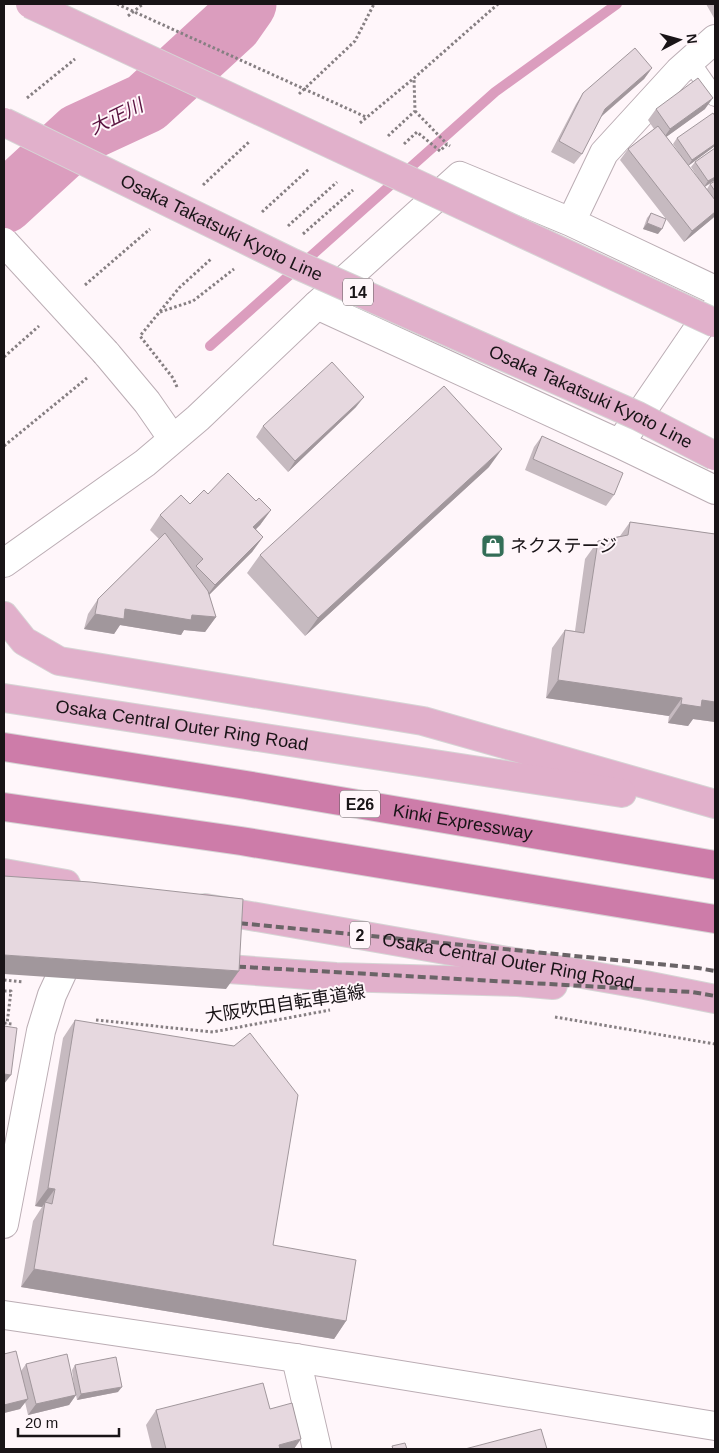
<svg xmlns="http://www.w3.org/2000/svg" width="719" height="1453" font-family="Helvetica,'Noto Sans JP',sans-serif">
	<rect width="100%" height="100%" fill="#fff6fa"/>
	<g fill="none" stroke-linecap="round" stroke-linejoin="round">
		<path stroke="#db9dbe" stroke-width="10" d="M210,346L495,92L617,4"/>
		<path stroke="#db9dbe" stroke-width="61" d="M4,203L79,134L146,103L232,24L246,4"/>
		<g stroke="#bbadb4" stroke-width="20">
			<path id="service" d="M690,61L715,97"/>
		</g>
		<g stroke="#bbadb4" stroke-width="30">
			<path id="minor" d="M571,222L604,153L679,71L715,39
				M715,290L571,222L460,176L317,305L620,444L715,490
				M625,436L698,329L715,310
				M4,1224L41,1031L52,995L70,956
				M296,1358L317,1449"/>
		</g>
		<g stroke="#bbadb4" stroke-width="30">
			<path id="tertiary" d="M106,353L147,402L172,438
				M4,563L145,463L198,418L317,305
				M4,1315L296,1358L715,1426"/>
		</g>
		<g stroke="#d6d5d5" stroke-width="30">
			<g id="primary">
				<path d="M4,616L24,641L59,661L423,721L715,804"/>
				<path id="s1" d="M4,698L622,793"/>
				<path d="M4,873L66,884"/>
				<path id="s2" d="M205,908L645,985L715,999"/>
				<path d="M201,967L336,977L518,982L553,985"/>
			</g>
		</g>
		<g stroke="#d6d5d5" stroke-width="30">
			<g id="motorway">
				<path id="s3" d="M4,747L246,785L715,865"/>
				<path d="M4,807L241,841L715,919"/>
			</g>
		</g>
		<path stroke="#867f82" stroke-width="3" stroke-dasharray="2.5 2.5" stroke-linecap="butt" d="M128,16L143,4
			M299,94L355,41L374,4
			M27,98L75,59
			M415,111L447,144
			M360,123L414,78L498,4
			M388,136L415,111L414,79
			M404,144L417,132L440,151L447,144L450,146
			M203,185L250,141
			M262,212L309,169
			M288,226L337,182
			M303,234L353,190
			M85,285L150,229
			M160,312L193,301L234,269
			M4,357L39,326
			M177,387L173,378L140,336L179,288L211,259
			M4,446L87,378
			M4,980L23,982
			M4,991H11L7,1024
			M555,1017L715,1044
			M96,1020L213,1032L330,1010
			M4,1023L12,1024"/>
		<use href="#service" stroke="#fff" stroke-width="18"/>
		<use href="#minor" stroke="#fff" stroke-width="28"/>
		<use href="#tertiary" stroke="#fff" stroke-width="28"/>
		<use href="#primary" stroke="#e1b0cb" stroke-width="28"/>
		<use href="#motorway" stroke="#cd7ca9" stroke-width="28"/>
		<path stroke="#6a6467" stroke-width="4" stroke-dasharray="8 4" stroke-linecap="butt" d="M228,922L698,968L715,971
			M226,966L692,992L715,996"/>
		<g stroke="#bbadb4" stroke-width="30" stroke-linecap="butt">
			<path id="tertiary-bridge" d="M4,242L106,353"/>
		</g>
		<g stroke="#d6d5d5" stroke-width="30" stroke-linecap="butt">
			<g id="primary-bridge">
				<path d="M30,4L715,323"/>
				<path id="s4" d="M4,122L293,263L638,416L715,456"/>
			</g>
		</g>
		<path stroke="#867f82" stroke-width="3" stroke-dasharray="2.5 2.5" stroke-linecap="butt" d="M117,4L366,117"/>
		<use href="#tertiary-bridge" stroke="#fff" stroke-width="28"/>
		<use href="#primary-bridge" stroke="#e1b0cb" stroke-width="28"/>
	</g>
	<path fill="#c6bac0" d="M706,4H715V17L714,18Z
		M652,68L644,79L601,117L582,154L574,164L551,152L576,104L583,93Z
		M656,109H705L666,137L681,156L673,144L677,138L715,116V146L688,166L700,181L691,167L695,162L715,180L705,187L707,189L710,184L715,181V216L713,218L684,242L620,160L628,149L654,129L648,120Z
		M651,213L658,234L643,229L647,218Z
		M356,407L288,472L256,437L263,426Z
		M542,436L614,495L606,506L525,470L534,447Z
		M489,467L305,636L247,573L260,555Z
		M208,494L256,501L271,510L260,525L256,529L263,537L252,552L209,595L216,617L205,632L184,630L181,635L120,625L114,634L84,629L88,614L98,599L159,539L150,530L160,515L190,504Z
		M630,522L715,534V722L693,719L688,726L668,723L669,716L546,698L552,648L565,630L575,631L585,559L598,541L620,536Z
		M75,1020L273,1245L346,1321L334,1339L21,1287L33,1221L42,1207L35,1206L63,1038Z
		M4,1354L21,1371L26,1364L74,1386L72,1370L75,1365L118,1392L77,1400L76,1395L69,1405L28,1415L25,1402L20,1409L4,1413Z
		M270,1409L294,1449H152L146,1425L156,1410Z"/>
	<path fill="#a1979c" d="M652,68L644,79L597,120L605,109Z
		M713,98L705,109L662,140L670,129Z
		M715,144V146L688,166L692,160Z
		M715,177V180L704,187L708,181Z
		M715,212V216L713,218L684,242L692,231Z
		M647,223L662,229L658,234L643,229Z
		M364,397L356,407L288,472L295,461Z
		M502,449L489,467L305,636L318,618Z
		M271,510L260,525L243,542L253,527Z
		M263,537L252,552L204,600L215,585Z
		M125,609L192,615L216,617L205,632L184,630L181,635L120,625L114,634L84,629L95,614Z
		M558,680L682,698L669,716L546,698Z
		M702,700L715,702V722L693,719L688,726L668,723L681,704Z
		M4,955L239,971L226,989L4,974Z
		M4,1074L11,1075L4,1084Z
		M48,1188L55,1189L42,1207L35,1206Z
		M34,1269L346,1321L334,1339L21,1287Z
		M122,1387L118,1392L77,1400L81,1394Z
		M76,1395L69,1405L28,1415L36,1404Z
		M28,1399L20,1409L4,1413V1405Z
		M301,1439L294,1449H276L279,1445Z"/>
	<path fill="#e6d8df" stroke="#a1979c" d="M635,48L652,68L605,109L582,154L559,141L583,93Z
		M698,78L713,98L670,129L656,109Z
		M713,113L715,116V144L692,160L677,138Z
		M658,126L715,200V212L692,231L628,149Z
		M715,148V177L708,181L695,162Z
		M715,181V191L710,184Z
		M651,213L666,219L662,229L647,223Z
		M332,362L364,397L295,461L263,426Z
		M444,386L502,449L318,618L260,555Z
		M542,436L623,473L614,495L533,459Z
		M228,473L256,501L259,498L271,510L253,527L263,537L215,585L196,566L203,559L160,515L181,495L190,504L204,490L208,494Z
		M630,522L715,534V702L702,700L701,707L681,704L682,698L558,680L565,630L584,633L598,541L628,535Z
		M165,533L208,591L216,617L192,615L191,620L125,609L124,619L95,614L98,599Z
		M4,876L90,882L243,899L239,971L4,955Z
		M75,1020L234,1046L250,1033L298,1095L273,1245L356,1260L346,1321L34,1269L45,1202L52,1204L55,1189L48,1188Z
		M4,1026L17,1028L11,1075L4,1074Z
		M16,1351L28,1399L4,1405V1354Z
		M67,1354L76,1395L36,1404L26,1364Z
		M116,1357L122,1387L81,1394L75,1365Z
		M263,1383L270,1409L292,1403L301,1439L279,1445L280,1449H166L156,1410Z
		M541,1429L547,1449H465Z
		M405,1443L407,1449H393L392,1446Z"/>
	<defs>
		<g id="shop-square" transform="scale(1.25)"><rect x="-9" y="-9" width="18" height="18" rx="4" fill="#336e57" stroke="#fff6fa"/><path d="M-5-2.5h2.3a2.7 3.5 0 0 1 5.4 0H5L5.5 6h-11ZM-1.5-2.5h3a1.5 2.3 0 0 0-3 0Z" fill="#fff"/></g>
	</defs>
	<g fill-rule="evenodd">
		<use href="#shop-square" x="493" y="546"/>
	</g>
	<g text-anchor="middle" stroke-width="4" stroke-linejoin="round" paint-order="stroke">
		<g fill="#fff6fa" stroke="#5e585b" stroke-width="1">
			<rect x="343" y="278.5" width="30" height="27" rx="4"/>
			<rect x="340" y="790.5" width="40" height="27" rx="4"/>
			<rect x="350" y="921.5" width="20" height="27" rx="4"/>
		</g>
		<g font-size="16" font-weight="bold" fill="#191417">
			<text x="358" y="298">14</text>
			<text x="360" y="810">E26</text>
			<text x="360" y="941">2</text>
		</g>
		<g font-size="18" fill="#191417" stroke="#fff6fa">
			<text dy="6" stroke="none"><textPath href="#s4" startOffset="242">Osaka Takatsuki Kyoto Line</textPath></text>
			<text dy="6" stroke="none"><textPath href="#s4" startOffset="648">Osaka Takatsuki Kyoto Line</textPath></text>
			<text dy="6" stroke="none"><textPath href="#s1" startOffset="180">Osaka Central Outer Ring Road</textPath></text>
			<text dy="6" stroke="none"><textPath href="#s3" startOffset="465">Kinki Expressway</textPath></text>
			<text dy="6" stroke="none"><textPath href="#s2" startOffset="308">Osaka Central Outer Ring Road</textPath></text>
			<text transform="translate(285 1004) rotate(-9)" y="6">大阪吹田自転車道線</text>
		</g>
		<g font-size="18" fill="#191417" stroke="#fff6fa" text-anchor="start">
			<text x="510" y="552">ネクステージ</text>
		</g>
		<g font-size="19" font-style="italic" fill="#5a1340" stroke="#fff6fa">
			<text transform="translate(116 116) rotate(-26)" y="7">大正川</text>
		</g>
	</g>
	<rect width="719" height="1453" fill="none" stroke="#191417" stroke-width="10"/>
	<g transform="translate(679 40) rotate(84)" stroke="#fff6fa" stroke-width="4" paint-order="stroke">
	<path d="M0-4L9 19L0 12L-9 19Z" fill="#191417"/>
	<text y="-8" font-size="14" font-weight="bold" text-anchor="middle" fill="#191417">N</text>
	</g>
	<path d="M18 1428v8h101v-8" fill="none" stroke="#191417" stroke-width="2.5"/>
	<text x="25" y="1428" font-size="15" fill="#191417" stroke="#fff6fa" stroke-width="4" paint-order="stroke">20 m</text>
</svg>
